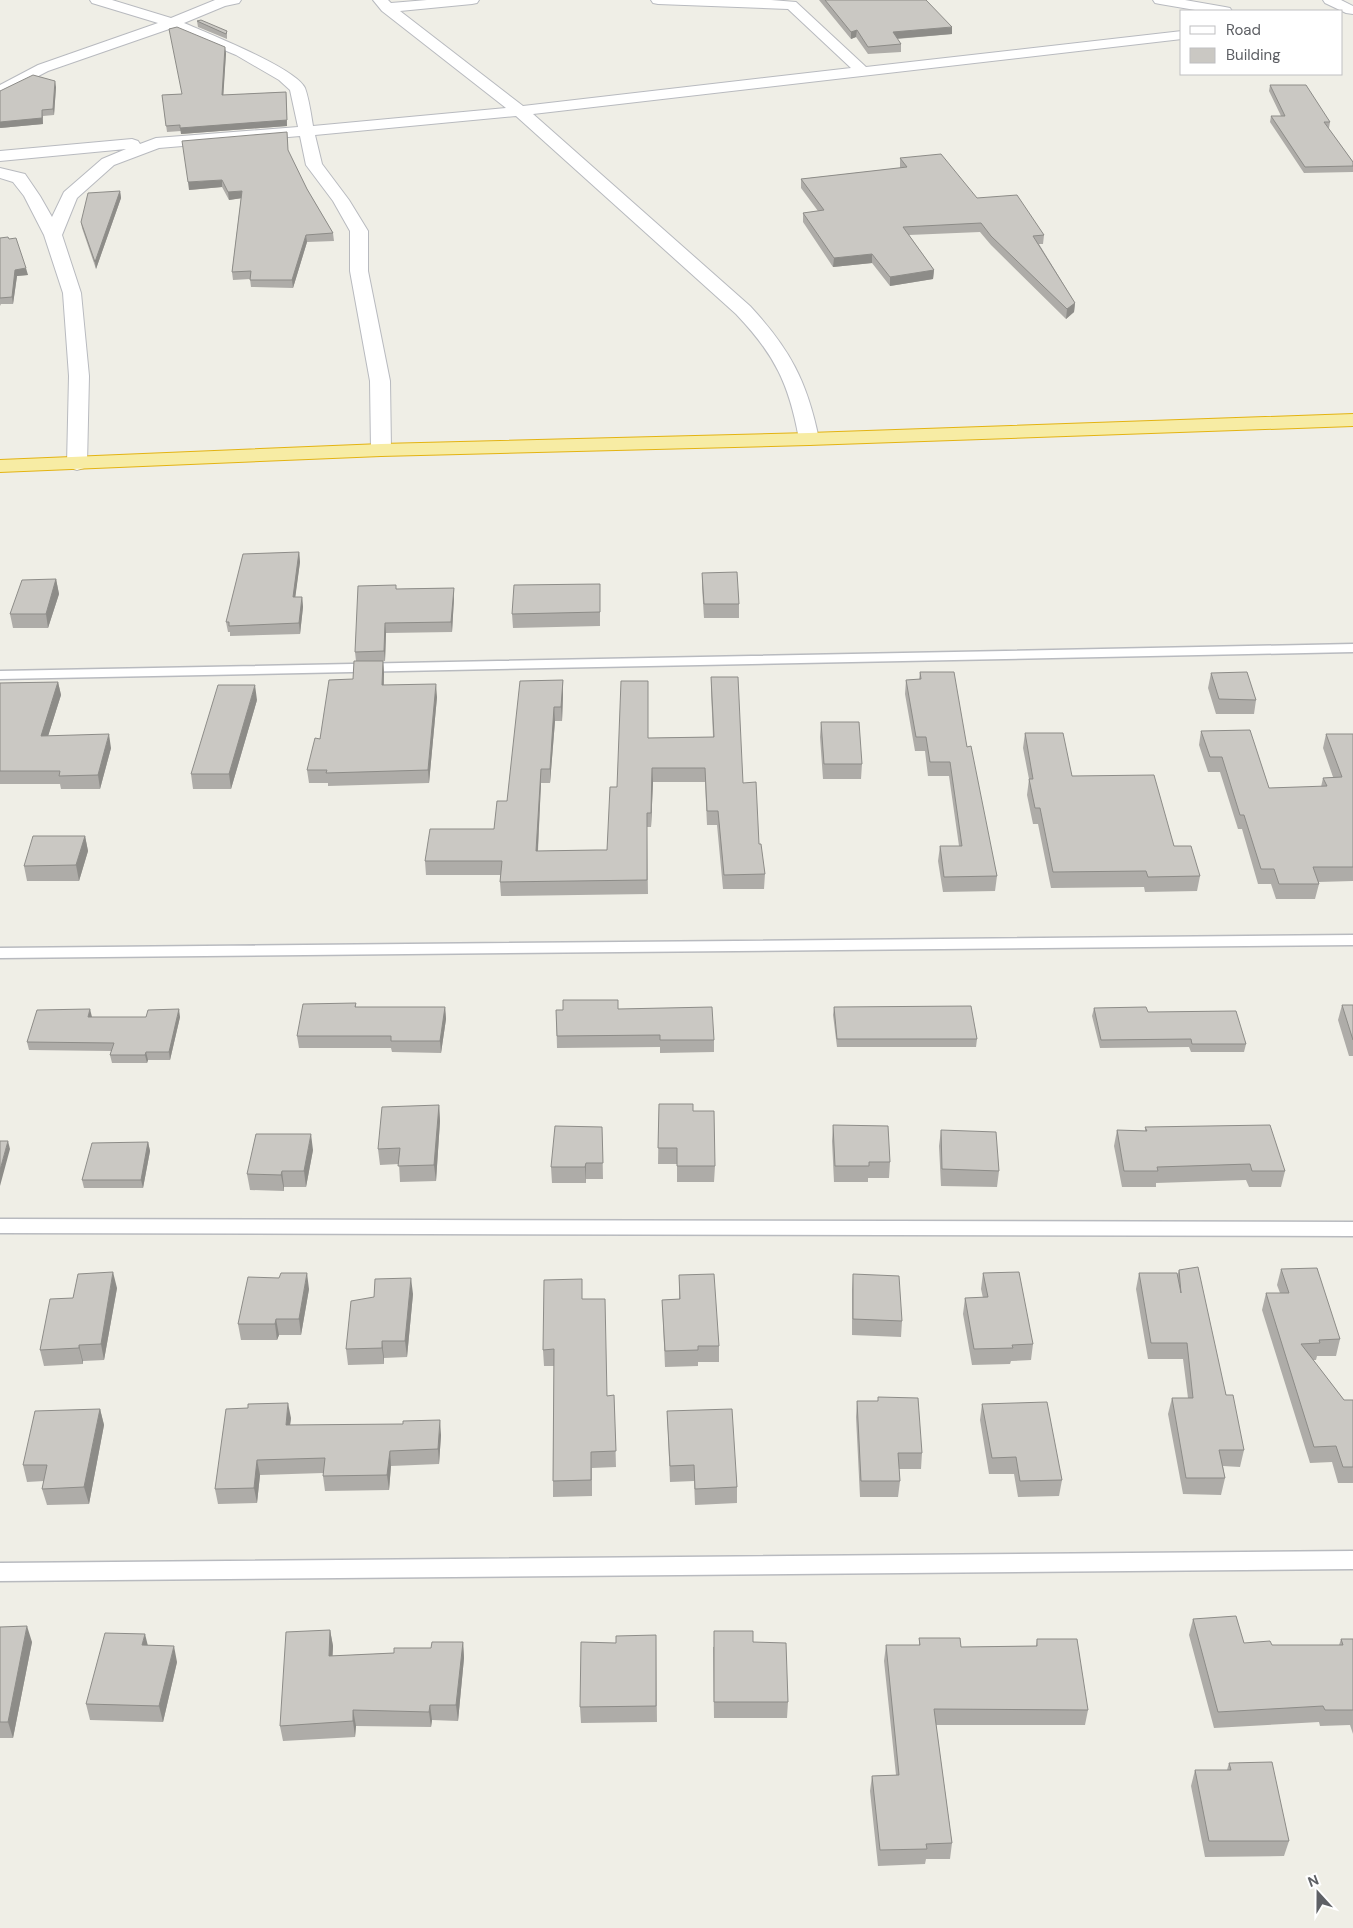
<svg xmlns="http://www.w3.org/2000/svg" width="1353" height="1928" font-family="'DM Sans',sans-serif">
	<rect width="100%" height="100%" fill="#efeee6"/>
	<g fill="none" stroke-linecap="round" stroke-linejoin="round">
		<g stroke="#b8babf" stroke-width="3">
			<path id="service" d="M1353,644V652L0,679V671Z
				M1353,935V945L0,958V948Z
				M0,1219L1353,1222V1236L0,1233Z
				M1353,1551V1569L0,1581V1563Z"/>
		</g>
		<g stroke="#b8babf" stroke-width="2">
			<path id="minor" d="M90,0H112L171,18L215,0H241L239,3L225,6L184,23C207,33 296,68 305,88C309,99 311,114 313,126L506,108L382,11L373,0H388L391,3L427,0H479L477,3L472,4L400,11L523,106L851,68L788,9L658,4L653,3L651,0H771L796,2L866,67L1182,31V39L533,114L750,306C790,349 807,381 819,439L816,443L809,445L802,443L799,439C789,384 775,355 736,314L516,116L315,135L322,164L349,200L368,231V271L390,381L391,450L388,454L381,456L374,454L371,450L370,381L350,271V231L333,201L306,165L300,136L159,148L114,165L77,198L62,235L81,293L89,376L87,464L84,468L77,470L70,468L67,464L69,376L63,293L44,235L24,196L13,182L0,178V168L25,174L40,196L52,217L64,192L102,159L126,149L0,161V151L132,139L138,141L140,144L156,138L298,127L290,90L279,80L236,55L172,28L48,71L0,96V85L38,65L158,23L92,3Z
				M1153,0H1185L1225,7L1230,8L1232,11H1201L1160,4L1155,3Z
				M1323,0H1341L1353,6V14L1346,13L1325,3Z"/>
		</g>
		<g stroke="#e3b312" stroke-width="2">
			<path id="trunk" d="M1353,414V426L809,445L381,456L0,472V460L381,444L809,433Z"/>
		</g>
		<use href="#service" fill="#fff" fill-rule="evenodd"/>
		<use href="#minor" fill="#fff" fill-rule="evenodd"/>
		<use href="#trunk" fill="#f7eca4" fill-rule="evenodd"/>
	</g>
	<path fill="#aeaca8" d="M819,0H926L952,34L897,39L901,44V52L868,54L856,37L851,39Z
		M197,21L227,31V39L198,27Z
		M226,53L223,95L286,92L287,126L181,134V131L167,132L162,95L182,94Z
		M1270,85L1330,122L1329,128H1328L1353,162V172L1304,173L1270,122L1271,116H1281L1269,91Z
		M56,87L54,115L43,116V124L0,128Z
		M287,132L288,151L307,189L333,233L334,241L307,242L293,288L251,287L250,279L233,280L232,272L241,198L229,200L222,187L189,190Z
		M900,158L977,198L1044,235L1043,244H1039L1075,303L1074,312L1066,319L991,245L980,232L909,235L934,270L933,279L890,286L872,263L833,267L803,222V213L818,211L801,188V179L900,168Z
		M120,191L121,198L96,269L82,228L81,222Z
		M0,238L28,275L17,276L13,304H1L0,306Z
		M299,552L300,562L295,597H302L303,607L300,634L230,636V632H228L226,622Z
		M702,573L739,604V618H704L702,587Z
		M56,579L59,594L48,628H13L10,614Z
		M600,584V626L513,628L512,614Z
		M454,588V598L452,632L386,633L385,661H383L384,673V685L437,697L429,783L328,786V783H309L307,770L320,739L353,679L356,661L355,652L397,589Z
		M920,672L967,747L997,876L995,891L943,892L938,861L940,846H959L949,776H928L925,751H915L905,694L906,680H919Z
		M1211,673L1256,700L1254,714H1216L1208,688Z
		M711,677L743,783L759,844L765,874L764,889H723L717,825H707L705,782H653L651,827H647L648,894L501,896L500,882L501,875H426L425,861L494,829L563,680V694L562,721H555L550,783H541L538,851L607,850L617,787L648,738L713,737L711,691Z
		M58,682L61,695L48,736L111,748L100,789H61L60,784H0V683Z
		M257,700L231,789H193L191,774Z
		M821,722L862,764L861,779H823L820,737Z
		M1201,731L1269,788L1321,787L1323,778L1333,777L1323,748L1326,734H1353V881L1318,882L1319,884L1315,899H1276L1271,884H1258L1242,829H1238L1220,772H1208L1199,745Z
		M1025,733L1072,776L1174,846L1200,876L1197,891L1145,892L1144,887L1051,888L1038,824H1033L1027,795L1029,779L1023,748Z
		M85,836L88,851L79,881H27L24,866Z
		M356,1003V1007H445L446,1019L441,1053L392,1052L391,1048H299L297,1036Z
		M1342,1005H1353V1056H1349L1338,1020Z
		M834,1007L977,1039L976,1047H837L833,1015Z
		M1094,1008L1148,1012L1246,1044L1244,1052H1191L1189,1047L1100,1048L1092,1016Z
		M619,1009L714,1040V1052L660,1053V1047L557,1048L556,1010Z
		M92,1017H180L170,1060H148L147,1063H112L110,1055L111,1051L29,1050L27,1042Z
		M659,1104L693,1111L715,1166L714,1182H677V1164H658Z
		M439,1105L440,1121L436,1181L400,1182L399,1164L380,1165L378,1149Z
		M833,1125L890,1162L889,1178H868V1182H834L832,1141Z
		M602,1127L603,1179H586V1183H552L551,1167Z
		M1145,1127L1285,1171L1281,1187H1249L1246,1180L1156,1183V1187H1122L1114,1146L1117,1130L1145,1131Z
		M941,1130L999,1171L997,1187L941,1186L939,1146Z
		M148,1142L150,1151L143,1188H84L82,1180Z
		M313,1150L306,1187H284V1191L250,1190L247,1174Z
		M1281,1269L1340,1339L1336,1356H1317L1316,1360H1313L1344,1400H1353V1483H1338L1332,1462L1310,1463L1262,1310L1266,1293H1280L1277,1285Z
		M1179,1270L1226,1395L1244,1450L1240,1467L1223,1466L1225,1478L1221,1495L1183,1494L1168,1414L1172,1398H1188L1183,1359H1148L1136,1289L1139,1273L1177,1276Z
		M983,1273L1033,1344L1031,1360L1011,1361L1010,1364L972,1365L963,1314L965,1298H983L981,1289Z
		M853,1274L902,1321L901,1337L852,1335V1290Z
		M679,1275L719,1346V1362H698V1366L665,1367L662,1300L679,1299Z
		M117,1288L104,1360L83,1361V1364L44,1366L40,1350L73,1298Z
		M309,1289L301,1335H279L277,1340H241L238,1324Z
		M413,1294L407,1357L384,1358V1364L348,1365L346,1349Z
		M582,1299L607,1396L614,1395L616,1467L592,1468V1496L553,1497V1481L554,1366H544L543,1350Z
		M857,1401L922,1453L921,1469H899L900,1481L898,1497H860L856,1417Z
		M982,1404L1062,1480L1059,1496L1018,1497L1014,1474H989L980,1420Z
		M100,1409L104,1425L89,1504L47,1505L42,1489L44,1481L27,1482L23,1465Z
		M667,1411L737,1487V1503L695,1505L694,1481L670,1482Z
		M291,1418L290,1425L441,1435L439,1464L391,1466L389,1490L325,1491L323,1476V1473L260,1475L257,1503L218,1504L215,1489Z
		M1193,1619L1244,1643L1272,1645H1339L1341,1639H1353V1734L1350,1725L1320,1726L1319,1722L1214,1728L1189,1635Z
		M0,1627L32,1642L13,1738H0Z
		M330,1630L333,1646L332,1656L394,1653L431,1648L463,1642L464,1658L458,1721L432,1720L431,1727L356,1726L355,1737L283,1741L280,1726Z
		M656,1635L657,1722L581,1723L580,1707L616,1643Z
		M919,1638L961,1647L1036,1646L1037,1639L1088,1710L1085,1725H936L952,1843L950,1859H926L925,1864L878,1866L870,1791L872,1776L896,1775L884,1661L886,1645H919Z
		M753,1642L788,1702L787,1718H714L713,1647Z
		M177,1662L163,1722L90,1720L86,1704Z
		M1229,1763L1289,1841L1284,1856L1205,1857L1191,1786L1195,1770H1227Z"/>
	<path fill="#8d8c88" d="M952,27V34L892,39L893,32Z
		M857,30L856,37L851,39V32Z
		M225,47L226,53L223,101L222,95Z
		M55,81L56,87L54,115L53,109Z
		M286,92L287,126L181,134L180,128Z
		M42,110L43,124L0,128V122Z
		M222,180V187L189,190L188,182Z
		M120,191L121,198L96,269L95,262Z
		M242,191L243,198L229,200L228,192Z
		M306,235L307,242L293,288L292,280Z
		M872,254V263L833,267L834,258Z
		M26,268L28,275L17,276L13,304L12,297L15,270Z
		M934,270L933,279L890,286V277Z
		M1075,303L1074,312L1066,319L1067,309Z
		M299,552L300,562L294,607L293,597Z
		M56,579L59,594L48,628L46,614Z
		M454,588V598L452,632L451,622Z
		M302,597L303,607L300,634L299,623Z
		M385,623L386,633L385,661L384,651Z
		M383,661L384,673L383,697L382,685Z
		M563,680V694L562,721L561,707Z
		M58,682L61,695L44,749L41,736Z
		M436,684L437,697L429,783L428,770Z
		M255,685L257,700L231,789L229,774Z
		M554,707L555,721L550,783V769Z
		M109,734L111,748L100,789L98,775Z
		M652,768L653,782L651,827V813Z
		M541,769V783L537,865L536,851Z
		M85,836L88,851L79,881L76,865Z
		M445,1007L446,1019L441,1053L440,1041Z
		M90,1009L92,1017H88Z
		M179,1009L180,1017L170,1060L169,1052Z
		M146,1052L148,1060L147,1063L145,1055Z
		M439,1105L440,1121L436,1181L434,1165Z
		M311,1134L313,1150L306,1187L304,1171Z
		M8,1141L10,1149L0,1186V1170Z
		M148,1142L150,1151L143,1188L141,1180Z
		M586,1163V1183L585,1167Z
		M282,1171L284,1187V1191L281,1175Z
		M113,1272L117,1288L104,1360L101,1344Z
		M307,1273L309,1289L301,1335L299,1319Z
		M411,1278L413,1294L407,1357L405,1341Z
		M276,1319L279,1335L277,1340L275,1324Z
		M382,1341L384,1358V1364L382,1348Z
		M79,1345L83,1361V1364L79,1348Z
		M288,1403L291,1418L288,1440L286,1425Z
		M100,1409L104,1425L89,1504L84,1487Z
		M440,1420L441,1435L439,1464L438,1449Z
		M390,1451L391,1466L389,1490L387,1475Z
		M257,1460L260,1475L257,1503L254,1488Z
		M27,1626L32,1642L13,1738L8,1722Z
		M330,1630L333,1646L332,1672L329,1656Z
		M145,1634L149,1650L142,1645Z
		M463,1642L464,1658L458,1721L456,1705Z
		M174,1646L177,1662L163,1722L159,1706Z
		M430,1705L432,1720L431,1727L429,1712Z
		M353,1710L356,1726L355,1737L353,1721Z"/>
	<path fill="#cac8c3" stroke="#8d8c88" d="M825,0H926L952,27L893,32L901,44L868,47L857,30L851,32Z
		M201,20L227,31L226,34L197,21Z
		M177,27L225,47L222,95L286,92L287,120L180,128V125L166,126L162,95L182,94L169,29Z
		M33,75L55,81L53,109L42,110V118L0,122V91Z
		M1270,85H1306L1330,122H1324L1353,162V166L1305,167L1271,116H1285Z
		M287,132L288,150L307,189L333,233L306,235L292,280H250L251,271L232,272L242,191L228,192L222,180L188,182L182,141Z
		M941,154L977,198L1017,195L1044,235L1033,236L1075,303L1067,309L991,236L981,223L903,227L934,270L890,277L872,254L834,258L803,213L824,210L801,179L907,167L900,158Z
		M120,191L95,262L81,222L88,193Z
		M8,237L9,239L16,238L26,268L15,270L12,297L0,298V238Z
		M299,552L293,597H302L299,623L229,626V622H226L243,554Z
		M737,572L739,604H704L702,573Z
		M56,579L46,614H10L22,580Z
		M600,584V612L512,614L514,585Z
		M396,585V589L454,588L451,622L385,623L384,651L355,652L358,586Z
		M354,661H383L382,685L436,684L428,770L326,773L327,770H307L315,738L320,739L329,680L353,679Z
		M920,672H954L967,747L971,746L997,876L944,877L940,846H962L950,762H930L926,737H916L906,680L921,679Z
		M1247,672L1256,700L1219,699L1211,673Z
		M711,677H738L743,783L756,782L759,844H761L765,874L724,875L718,811H707L705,768H652L651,813H647V880L500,882L502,861H425L430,829H494L497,801H507L520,681L563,680L561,707H554L550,769H541L536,851L596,850H607L610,787H617L621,681H648V738L714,737Z
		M58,682L41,736L109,734L98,775L59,776L60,771H0V683Z
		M218,685H255L229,774H191Z
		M821,722H859L862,764H824Z
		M1250,730L1269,788L1327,786L1323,778L1342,777L1326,734H1353V867H1313L1319,884H1279L1274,869H1261L1244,815H1240L1222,757H1210L1201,731Z
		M1025,733H1063L1072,776L1154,775L1174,846H1191L1200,876L1148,877L1146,871L1053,872L1040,808H1035L1029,779H1033Z
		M33,836H85L76,865L24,866Z
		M563,1000H618V1009L712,1007L714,1040H660V1035L557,1036L556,1010H563Z
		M356,1003L355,1007H445L440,1041H391V1036H297L303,1004Z
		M1342,1005H1353V1040Z
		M971,1006L977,1039H837L834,1007Z
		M1146,1007L1148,1012L1236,1011L1246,1044H1192L1191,1039L1101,1040L1094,1008Z
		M90,1009L88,1017H146L148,1010L179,1009L169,1052H146L145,1055H110L114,1043L27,1042L37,1010Z
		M659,1104H693V1111H714L715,1166H677V1148H658Z
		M439,1105L434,1165L398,1166L400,1148L378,1149L382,1107Z
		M833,1125L888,1126L890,1162H869V1166H835Z
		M1270,1125L1285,1171H1252L1250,1164L1157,1167L1158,1171H1124L1117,1130L1147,1131L1145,1127Z
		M555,1126L602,1127L603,1163H586L585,1167H551Z
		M941,1130L996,1132L999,1171L942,1169Z
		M256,1134H311L304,1171H282L281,1175L247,1174Z
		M0,1141H8L0,1170Z
		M148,1142L141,1180H82L92,1143Z
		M1198,1267L1226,1395H1233L1244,1450H1219L1225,1478H1186L1172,1398H1193L1187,1343H1151L1139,1273H1177L1181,1293L1179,1270Z
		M1317,1268L1340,1339L1319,1340L1320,1343L1301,1344L1344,1400H1353V1467H1343L1336,1446L1314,1447L1266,1293H1289L1281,1269Z
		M113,1272L101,1344L79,1345V1348L40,1350L50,1299L73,1298L78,1274Z
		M1019,1272L1033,1344L1012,1345L1013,1348L974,1349L965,1298L988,1297L983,1273Z
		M281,1273H307L299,1319H276L275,1324H238L248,1277L279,1278Z
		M714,1274L719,1346H698V1350L665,1351L662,1300L680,1299L679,1275Z
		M853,1274L899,1276L902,1321L853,1319Z
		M411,1278L405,1341H382V1348L346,1349L351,1301L374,1297L375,1279Z
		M582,1279V1299H605L607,1396L614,1395L616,1451L591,1452V1480L553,1481L554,1349L543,1350L544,1280Z
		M878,1397L918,1398L922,1453H898L900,1481H861L857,1401H878Z
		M1047,1402L1062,1480L1020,1481L1016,1457L992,1458L982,1404Z
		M288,1403L286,1425L403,1424V1421L440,1420L438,1449L390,1451L387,1475L323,1476L325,1458L257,1460L254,1488L215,1489L226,1409L248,1408V1404Z
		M100,1409L84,1487L42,1489L47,1465H23L35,1411Z
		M732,1409L737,1487L695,1489L694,1465L670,1466L667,1411Z
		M1236,1616L1244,1643L1270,1641L1272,1645H1343L1341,1639H1353V1710H1325L1323,1706L1218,1712L1193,1619Z
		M27,1626L8,1722H0V1627Z
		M330,1630L329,1656L394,1653V1648H431L432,1642H463L456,1705H430L429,1712L353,1710V1721L280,1726L286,1632Z
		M714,1631H753V1642L786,1643L788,1702H714Z
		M105,1633L145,1634L142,1645L174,1646L159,1706L86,1704Z
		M656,1635V1706L580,1707L581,1642L616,1643V1636Z
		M919,1638H960L961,1647L1037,1646V1639H1077L1088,1710L934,1709L952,1843L926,1844L927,1849L880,1850L872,1776L899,1775L886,1645H920Z
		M1272,1762L1289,1841H1209L1195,1770H1231L1229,1763Z"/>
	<rect x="1180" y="10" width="162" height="65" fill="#ffffff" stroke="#bfbfc1"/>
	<rect x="1190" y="26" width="25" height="8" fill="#ffffff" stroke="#bfbfc1"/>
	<text x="1226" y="35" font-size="15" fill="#5e6065">Road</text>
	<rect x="1190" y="48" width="25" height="15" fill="#cac8c3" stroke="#bfbfc1"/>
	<text x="1226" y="60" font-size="15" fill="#5e6065">Building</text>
	<g transform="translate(1318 1893) rotate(339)" stroke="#ffffff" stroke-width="4" paint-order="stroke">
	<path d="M0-4L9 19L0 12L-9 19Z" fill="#5e6065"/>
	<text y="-8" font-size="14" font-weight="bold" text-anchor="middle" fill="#5e6065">N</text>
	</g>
</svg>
